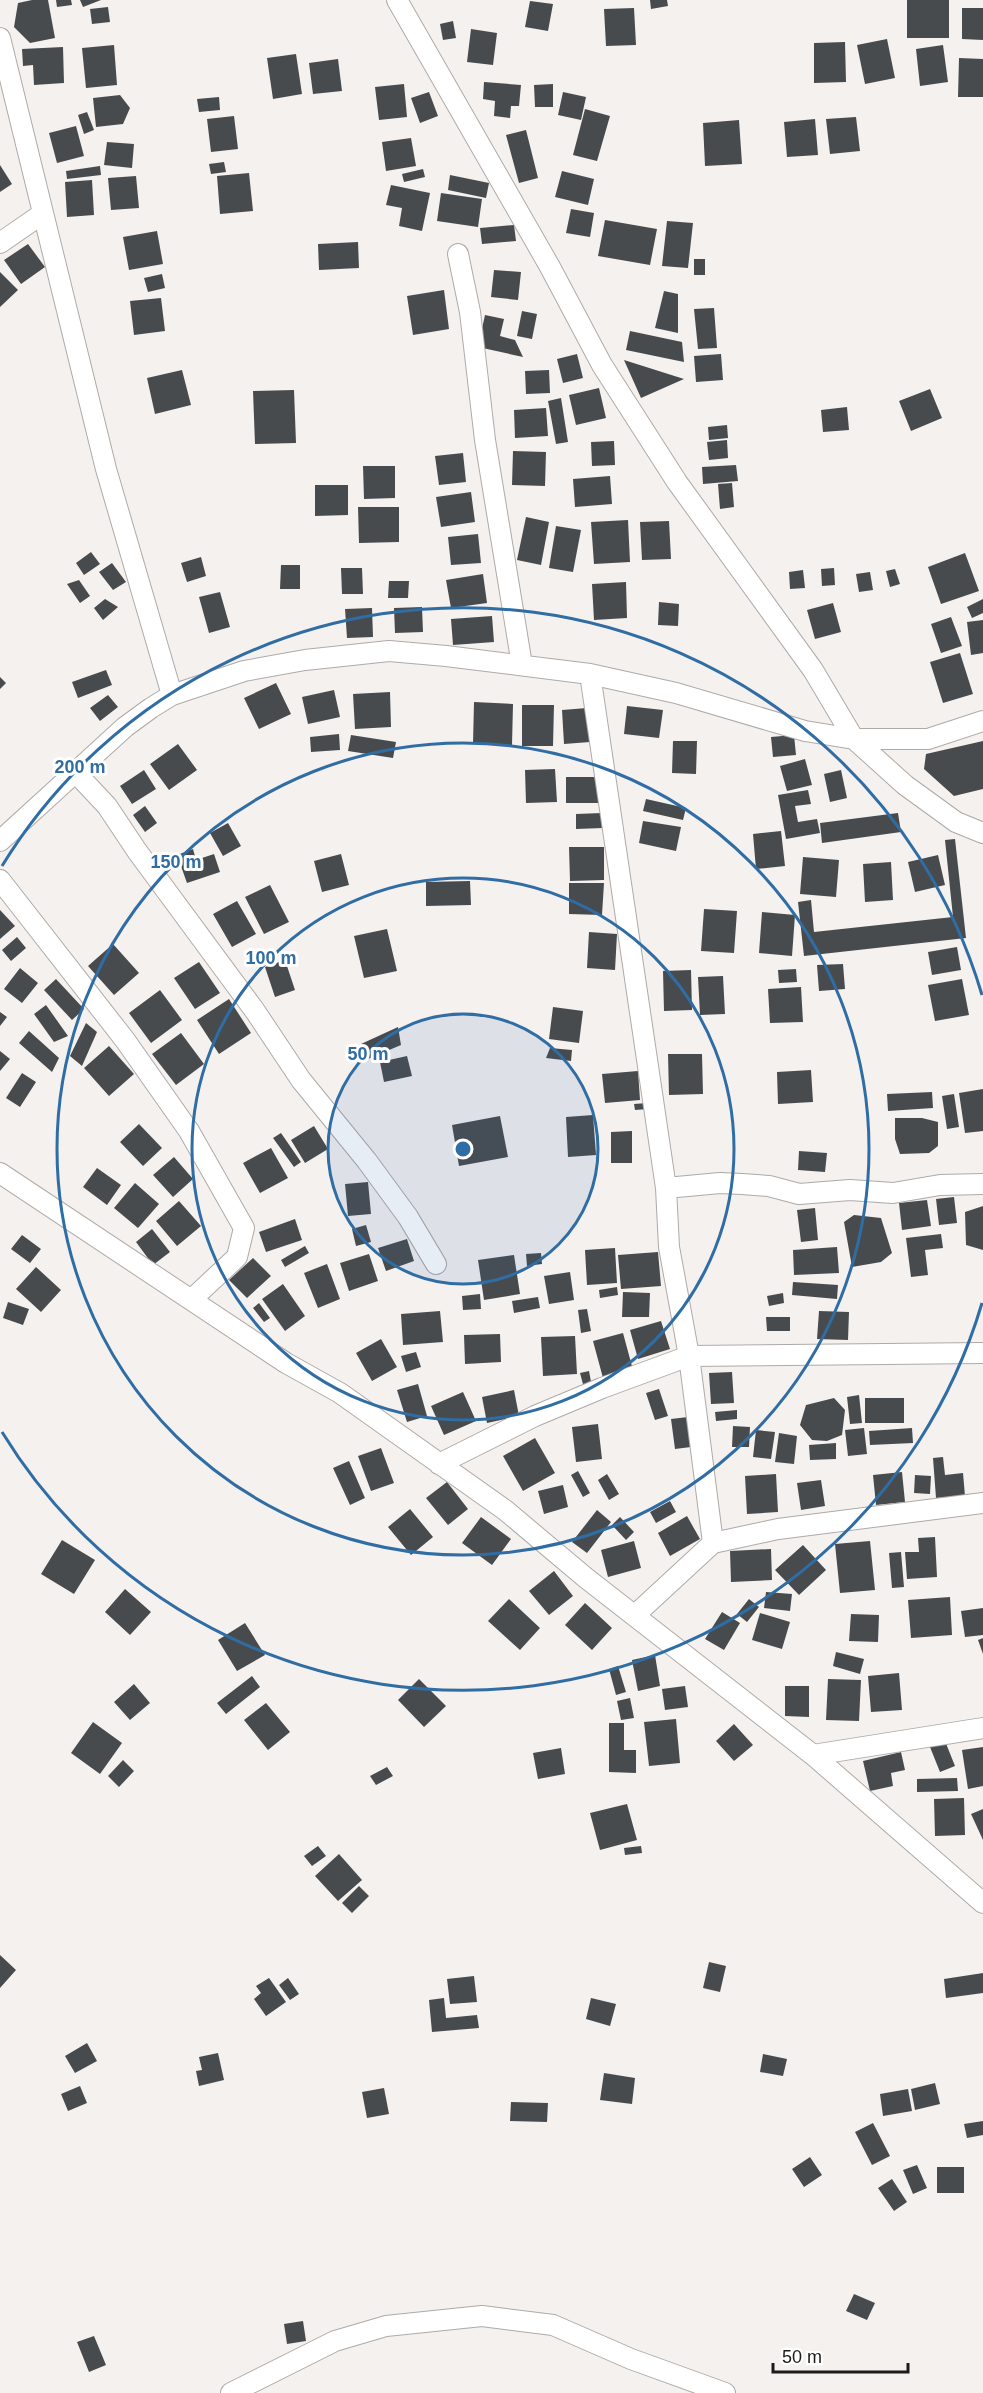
<svg xmlns="http://www.w3.org/2000/svg" width="983" height="2393" font-family="Helvetica,sans-serif">
	<rect width="100%" height="100%" fill="#f5f1ef"/>
	<path fill="#484b4d" d="M32,0H48L55,38L30,43L14,27L18,3Z
		M56,0H71L72,5L57,7Z
		M80,0H101L83,7Z
		M650,0H667L668,6L651,9Z
		M907,0H949V38H907Z
		M530,1L553,4L548,31L525,27Z
		M108,7L110,22L92,24L90,9Z
		M634,8L636,45L606,46L604,9Z
		M962,8H983V40L962,39Z
		M453,21L456,38L443,40L440,24Z
		M471,29L497,33L493,65L467,62Z
		M887,39L895,78L865,84L857,45Z
		M845,42L846,82L814,83V43Z
		M114,45L117,85L86,88L82,48Z
		M943,45L948,82L920,86L916,49Z
		M63,47L64,83L34,85L33,65L23,66L22,49Z
		M296,54L302,94L273,99L267,58Z
		M959,58L983,59V97H958Z
		M338,59L342,91L313,94L309,63Z
		M484,82L521,85L519,106H511L510,118L494,116L495,101L483,99Z
		M404,84L407,117L379,120L375,87Z
		M553,84V107H535L534,85Z
		M429,92L438,116L420,123L411,98Z
		M563,92L586,97L581,120L558,115Z
		M120,95L130,108L123,124L96,127L93,98Z
		M219,97L220,110L199,112L197,99Z
		M585,109L610,116L597,161L573,155Z
		M87,112L94,130L84,134L78,115Z
		M234,116L238,149L211,152L207,119Z
		M856,117L860,151L830,154L826,119Z
		M815,119L818,155L787,157L784,122Z
		M739,120L742,164L705,166L703,123Z
		M76,126L84,156L57,163L49,133Z
		M526,130L538,178L519,183L506,135Z
		M411,138L416,166L386,171L382,142Z
		M107,142L134,144L132,168L104,165Z
		M224,162L226,172L211,174L209,164Z
		M0,165L12,184L0,192Z
		M100,166L101,175L67,179L66,171Z
		M423,169L425,177L404,182L402,174Z
		M562,171L594,179L588,205L555,197Z
		M249,173L253,211L220,214L217,176Z
		M450,175L489,183L486,198L448,190Z
		M136,176L139,208L111,210L108,178Z
		M92,180L94,215L67,217L65,182Z
		M391,185L430,193L422,231L399,226L402,208L386,205Z
		M441,193L482,199L478,227L437,221Z
		M571,209L594,213L590,237L566,233Z
		M605,220L657,229L650,265L598,256Z
		M667,221L693,223L688,268L662,266Z
		M514,225L516,241L482,244L480,228Z
		M157,231L163,264L129,270L123,237Z
		M358,242L359,268L319,270L318,244Z
		M28,244L45,267L21,284L4,260Z
		M694,259H705V275H694Z
		M494,270L521,272L518,300L491,297Z
		M0,272L18,290L0,307Z
		M162,274L165,288L148,292L144,278Z
		M444,290L449,329L413,335L407,296Z
		M664,291L678,294V333L655,328Z
		M161,298L165,331L134,335L130,301Z
		M714,308L717,348L698,349L694,309Z
		M522,311L537,314L532,339L517,336Z
		M485,315L504,319L500,336L515,340L523,357L478,347Z
		M630,331L682,342L684,362L626,350Z
		M577,354L583,378L563,383L557,359Z
		M721,354L723,380L696,382L694,356Z
		M624,360L684,379L641,398Z
		M182,370L191,405L155,414L147,378Z
		M549,370L550,393L526,394L525,371Z
		M599,388L606,418L576,425L569,395Z
		M930,389L942,418L911,431L899,401Z
		M294,390L296,443L255,444L253,391Z
		M561,398L568,442L556,444L548,401Z
		M847,407L849,430L823,432L821,410Z
		M546,408L548,436L515,438L514,410Z
		M727,425L728,438L709,440L708,427Z
		M727,440L728,458L709,460L707,442Z
		M614,441L615,465L592,466L591,442Z
		M513,451L546,452L545,486L512,485Z
		M463,453L466,482L439,485L435,456Z
		M736,465L738,481L703,484L702,467Z
		M363,466H395V498L364,499Z
		M610,476L612,504L575,507L573,479Z
		M732,483L734,507L720,509L718,484Z
		M315,485H348V515L315,516Z
		M471,492L475,522L441,527L436,497Z
		M358,507H399V542L359,543Z
		M526,517L549,522L541,565L517,560Z
		M628,520L630,562L594,564L591,522Z
		M669,521L671,559L642,560L640,522Z
		M556,526L581,530L573,572L549,568Z
		M478,534L481,563L451,565L448,537Z
		M91,552L100,564L84,575L76,563Z
		M965,553L979,591L941,604L928,567Z
		M201,557L206,576L187,582L181,563Z
		M112,563L126,582L113,590L99,572Z
		M281,565H300V589H280Z
		M341,568H362L363,594H342Z
		M834,568L835,585L822,586L821,569Z
		M895,569L900,584L890,587L886,571Z
		M803,570L805,588L790,589L789,572Z
		M870,572L873,590L859,592L856,574Z
		M483,574L487,603L451,608L446,580Z
		M79,580L90,596L80,603L67,584Z
		M389,581H409L408,598H388Z
		M626,582L627,618L594,620L592,584Z
		M220,592L230,627L209,633L199,597Z
		M105,599L118,607L103,620L94,608Z
		M983,599V613L972,618L967,607Z
		M659,602L679,604L678,626L658,625Z
		M833,603L841,632L815,639L807,610Z
		M422,607L423,632L395,633L394,608Z
		M372,608L373,637L347,638L345,609Z
		M492,616L494,642L453,645L451,619Z
		M951,617L962,646L941,653L931,624Z
		M983,620V653L971,655L967,622Z
		M960,653L973,694L943,703L930,662Z
		M106,670L112,685L78,698L72,682Z
		M0,677L6,683L0,689Z
		M276,683L291,714L259,729L244,698Z
		M334,690L340,717L308,724L302,697Z
		M390,692L391,727L355,729L353,694Z
		M108,695L118,707L100,721L90,708Z
		M474,702L513,704L512,745L473,744Z
		M522,705H554L553,746H522Z
		M627,706L663,710L659,738L624,734Z
		M587,708L590,742L564,744L562,710Z
		M339,734L340,750L311,752L310,737Z
		M351,735L396,742L393,758L348,751Z
		M794,735L796,755L773,757L771,737Z
		M673,741H697L696,774L672,773Z
		M983,741V789L954,796L924,769L926,754Z
		M178,744L197,770L169,790L150,764Z
		M805,759L812,785L787,791L780,766Z
		M555,769L557,802L526,803L525,770Z
		M144,770L156,789L132,804L120,786Z
		M841,770L847,798L830,802L824,774Z
		M566,777H598V803H566Z
		M808,790L811,804L795,806L798,822L817,819L820,833L786,839L778,795Z
		M646,799L686,808L683,820L643,811Z
		M145,806L157,823L145,832L133,815Z
		M602,813L603,828L576,829V814Z
		M898,813L901,832L822,843L820,823Z
		M643,821L681,827L676,851L639,843Z
		M228,823L241,846L223,856L210,833Z
		M781,831L785,866L756,869L753,834Z
		M955,839L966,938L804,956L798,902L811,900L814,932L953,917L945,840Z
		M569,847H604V880L570,881Z
		M193,849L196,860L214,854L220,872L187,883L177,855Z
		M341,854L349,885L322,892L314,861Z
		M938,855L945,885L915,892L908,862Z
		M803,857L839,860L836,897L800,894Z
		M891,862L893,900L865,902L863,864Z
		M470,881L471,905L426,906V882Z
		M569,883H604L602,915L569,914Z
		M270,885L289,922L264,934L245,897Z
		M237,901L256,934L232,947L213,914Z
		M704,909L737,911L734,953L701,951Z
		M0,910L15,926L0,939Z
		M762,912L795,915L792,956L759,953Z
		M387,929L397,971L364,978L354,936Z
		M589,932L617,934L615,970L587,968Z
		M17,937L26,948L11,961L2,950Z
		M113,944L139,973L114,995L88,966Z
		M957,947L961,970L932,975L928,952Z
		M285,960L295,990L275,997L265,967Z
		M199,962L220,993L195,1009L174,978Z
		M843,964L845,989L819,991L817,965Z
		M20,968L38,983L22,1003L4,989Z
		M796,969L797,982L779,983L778,970Z
		M691,970L692,1010L664,1011L663,971Z
		M723,976L725,1014L700,1015L698,977Z
		M56,979L84,1009L72,1020L44,990Z
		M962,979L969,1015L935,1021L928,985Z
		M801,987L803,1022L770,1023L768,989Z
		M160,990L182,1020L151,1043L129,1013Z
		M229,999L251,1033L219,1054L197,1020Z
		M46,1005L68,1036L54,1042L34,1014Z
		M553,1007L583,1011L579,1043L549,1039Z
		M0,1012L7,1017L0,1026Z
		M86,1023L97,1032L82,1066L70,1056Z
		M398,1027L401,1045L368,1059L361,1044Z
		M29,1031L59,1058L52,1072L19,1043Z
		M181,1033L204,1064L176,1085L152,1054Z
		M109,1046L134,1074L109,1096L84,1068Z
		M550,1048L572,1050L571,1061L546,1058Z
		M0,1051L10,1059L0,1071Z
		M668,1054H702L703,1094L669,1095Z
		M407,1056L412,1076L384,1082L380,1062Z
		M811,1070L813,1102L778,1104L777,1072Z
		M638,1071L640,1100L605,1103L602,1074Z
		M22,1073L36,1082L20,1107L6,1098Z
		M983,1089V1131L965,1133L959,1093Z
		M932,1092L933,1108L888,1111L887,1094Z
		M954,1094L959,1127L947,1129L942,1096Z
		M647,1103L648,1109L635,1110L634,1104Z
		M593,1115L596,1155L568,1157L566,1117Z
		M500,1116L508,1157L459,1166L452,1125Z
		M895,1118H922L938,1122V1146L929,1153L900,1154L895,1139Z
		M139,1124L162,1148L143,1166L120,1142Z
		M314,1126L328,1149L305,1163L291,1140Z
		M632,1131V1163H611V1132Z
		M281,1133L301,1162L294,1167L273,1138Z
		M271,1148L288,1178L260,1193L243,1163Z
		M799,1151L827,1153L825,1172L798,1170Z
		M174,1157L193,1179L173,1197L153,1175Z
		M97,1168L121,1185L107,1205L83,1187Z
		M368,1182L371,1214L348,1216L345,1184Z
		M135,1183L159,1204L138,1228L114,1208Z
		M954,1197L957,1223L939,1225L936,1199Z
		M927,1200L931,1226L902,1230L899,1203Z
		M179,1201L201,1226L177,1246L156,1221Z
		M983,1206V1250L966,1245L965,1212Z
		M815,1208L818,1240L801,1242L797,1210Z
		M854,1215L881,1218L892,1253L881,1262L852,1267L844,1222Z
		M295,1219L302,1240L266,1252L259,1232Z
		M366,1225L371,1242L356,1246L352,1229Z
		M152,1229L170,1252L153,1265L136,1242Z
		M941,1234L943,1248L925,1250L928,1275L911,1277L906,1238Z
		M22,1235L41,1249L30,1263L11,1249Z
		M407,1239L414,1261L386,1271L378,1248Z
		M305,1246L309,1253L285,1267L281,1260Z
		M837,1247L839,1273L794,1275L793,1250Z
		M615,1248L617,1283L587,1285L585,1250Z
		M658,1252L661,1286L621,1289L618,1255Z
		M541,1253L542,1264L527,1266L526,1254Z
		M369,1254L378,1281L349,1291L340,1263Z
		M514,1255L520,1294L484,1300L478,1260Z
		M253,1258L271,1276L247,1298L229,1280Z
		M327,1264L340,1299L318,1308L304,1273Z
		M36,1267L61,1290L41,1312L16,1289Z
		M570,1272L574,1300L549,1304L544,1276Z
		M793,1282L838,1285L837,1299L792,1295Z
		M283,1284L305,1316L285,1331L262,1299Z
		M617,1287L618,1295L600,1298L599,1290Z
		M623,1292L650,1293L649,1317H622Z
		M783,1293L784,1303L769,1306L767,1296Z
		M480,1294L481,1309L463,1310L462,1296Z
		M538,1297L540,1308L514,1313L512,1301Z
		M8,1302L29,1309L23,1325L3,1318Z
		M259,1303L270,1318L264,1322L253,1308Z
		M587,1309L591,1331L581,1333L578,1310Z
		M440,1311L443,1342L403,1345L401,1314Z
		M819,1311L849,1312L848,1340L817,1339Z
		M766,1317H790V1331H767Z
		M661,1321L670,1349L638,1359L630,1330Z
		M623,1333L633,1370L603,1378L593,1341Z
		M500,1334L501,1362L465,1364L464,1335Z
		M575,1336L577,1374L543,1376L541,1337Z
		M381,1339L397,1367L372,1381L356,1353Z
		M416,1352L421,1367L406,1372L401,1356Z
		M589,1371L592,1387L584,1388L580,1373Z
		M732,1372L734,1403L711,1404L709,1373Z
		M418,1384L427,1416L407,1422L397,1390Z
		M659,1389L668,1416L655,1420L646,1393Z
		M514,1390L519,1416L487,1423L482,1397Z
		M463,1392L476,1421L444,1435L431,1406Z
		M859,1395L862,1423L850,1424L847,1397Z
		M834,1398L845,1410L842,1435L827,1441L812,1440L800,1425L806,1405Z
		M865,1398H904V1423H865Z
		M737,1410V1419L716,1421L715,1412Z
		M688,1417L691,1447L675,1449L671,1419Z
		M598,1424L602,1459L576,1462L572,1427Z
		M733,1426L750,1427L749,1447H732Z
		M864,1428L867,1454L848,1456L845,1430Z
		M912,1428L913,1443L870,1445L869,1431Z
		M756,1430L775,1432L771,1459L753,1457Z
		M779,1433L797,1436L794,1464L775,1462Z
		M535,1438L555,1473L523,1491L503,1456Z
		M836,1443V1459L810,1460L809,1445Z
		M381,1448L394,1483L371,1491L358,1456Z
		M943,1457L945,1475L963,1473L965,1496L936,1498L933,1458Z
		M349,1461L365,1498L350,1505L333,1468Z
		M578,1471L590,1493L583,1497L571,1475Z
		M902,1472L905,1502L876,1505L873,1475Z
		M607,1474L619,1494L609,1500L598,1480Z
		M776,1474L778,1512L747,1514L745,1476Z
		M915,1475L931,1476L930,1494L914,1493Z
		M821,1480L825,1506L801,1510L797,1483Z
		M447,1482L468,1509L448,1525L426,1498Z
		M563,1485L568,1507L544,1514L538,1491Z
		M670,1501L676,1512L656,1523L650,1512Z
		M410,1509L433,1537L411,1555L388,1527Z
		M597,1510L611,1522L587,1553L572,1542Z
		M687,1516L700,1539L670,1556L658,1533Z
		M481,1517L511,1539L492,1565L462,1543Z
		M620,1517L634,1532L626,1540L612,1525Z
		M935,1537L937,1577L907,1579L905,1552H919L918,1538Z
		M62,1540L95,1560L74,1594L41,1574Z
		M634,1541L641,1568L608,1577L601,1550Z
		M870,1541L875,1590L840,1593L835,1544Z
		M803,1545L826,1570L799,1595L775,1570Z
		M771,1549L772,1580L731,1582L730,1551Z
		M901,1552L904,1587L892,1588L889,1553Z
		M554,1571L573,1596L549,1615L529,1591Z
		M125,1589L151,1612L130,1635L105,1612Z
		M766,1592L792,1594L790,1611L764,1608Z
		M950,1597L952,1635L911,1638L908,1600Z
		M509,1599L540,1628L520,1650L488,1621Z
		M749,1599L759,1607L747,1622L737,1614Z
		M585,1603L612,1628L592,1650L565,1625Z
		M983,1608V1635L965,1637L961,1611Z
		M722,1612L740,1623L724,1650L705,1639Z
		M760,1613L790,1622L782,1649L752,1640Z
		M851,1614L879,1615L878,1642L849,1641Z
		M245,1623L265,1655L237,1671L218,1640Z
		M983,1638V1654L978,1640Z
		M836,1652L864,1659L860,1674L833,1666Z
		M655,1655L660,1686L638,1691L632,1660Z
		M618,1666L626,1692L616,1695L609,1669Z
		M899,1673L902,1710L871,1712L868,1676Z
		M252,1676L260,1687L226,1714L217,1703Z
		M419,1679L446,1706L424,1727L398,1700Z
		M828,1679L861,1680L859,1721L826,1720Z
		M134,1684L150,1703L130,1720L114,1702Z
		M685,1686L688,1707L665,1710L662,1689Z
		M785,1686H809V1717L785,1716Z
		M630,1698L634,1718L621,1720L617,1701Z
		M266,1703L290,1732L268,1750L244,1720Z
		M676,1719L680,1763L649,1766L644,1722Z
		M93,1722L122,1743L100,1774L71,1753Z
		M609,1723H624V1750H636V1773L609,1772Z
		M734,1724L753,1745L734,1761L716,1741Z
		M945,1741L955,1766L940,1772L930,1747Z
		M983,1747V1786L968,1789L962,1750Z
		M561,1748L565,1774L538,1779L533,1753Z
		M901,1752L905,1770L891,1773L893,1786L870,1791L863,1761Z
		M123,1760L134,1771L119,1787L108,1776Z
		M387,1767L393,1776L376,1785L370,1776Z
		M957,1778L958,1791L917,1792V1779Z
		M964,1798L965,1835L935,1836L934,1799Z
		M627,1804L637,1840L600,1850L590,1813Z
		M983,1809V1840L971,1814Z
		M318,1846L326,1856L312,1866L304,1856Z
		M641,1846L642,1853L625,1855L624,1848Z
		M339,1854L362,1880L338,1901L315,1876Z
		M359,1886L369,1896L352,1913L342,1903Z
		M0,1955L16,1970L0,1988Z
		M709,1962L726,1966L720,1992L703,1988Z
		M983,1973V1993L946,1998L944,1979Z
		M474,1976L477,2002L450,2004L447,1979Z
		M269,1978L286,2002L266,2016L254,1999L261,1993L256,1986Z
		M288,1978L299,1994L290,2000L279,1985Z
		M444,1998L446,2018L477,2015L479,2028L432,2032L429,2000Z
		M591,1998L616,2004L610,2026L586,2019Z
		M87,2043L97,2061L75,2073L65,2056Z
		M218,2053L224,2080L199,2086L196,2071L202,2070L199,2057Z
		M763,2054L787,2059L783,2076L760,2072Z
		M604,2073L635,2078L632,2104L600,2100Z
		M935,2083L940,2104L915,2110L911,2089Z
		M80,2086L87,2103L68,2111L61,2094Z
		M384,2088L389,2114L367,2118L362,2092Z
		M908,2089L912,2111L883,2116L880,2094Z
		M511,2102L548,2103L547,2122L510,2121Z
		M983,2121V2135L967,2138L964,2124Z
		M873,2123L890,2156L872,2165L855,2132Z
		M810,2157L822,2175L804,2187L792,2169Z
		M917,2165L927,2188L913,2194L903,2170Z
		M937,2167H964V2193H937Z
		M892,2179L907,2202L894,2211L878,2188Z
		M854,2294L875,2303L867,2320L846,2311Z
		M303,2321L306,2341L287,2344L284,2324Z
		M94,2336L106,2365L89,2372L77,2342Z"/>
	<g fill="none" stroke-linecap="round" stroke-linejoin="round">
		<g stroke="#aeaaa8" stroke-width="22">
			<path id="minor" d="M397,0L550,267L602,365L677,482L813,670L854,739L905,785L956,822L983,833
				M0,38L106,469L172,695
				M0,243L42,214
				M458,254L470,312L485,440L522,665
				M590,674L666,1188L669,1247L689,1356L713,1543
				M76,773L107,806L137,851L255,1011L301,1080L367,1161L408,1217L436,1264
				M0,841L125,727L151,708L172,695L244,671L305,660L389,651L446,656L590,674L676,693L805,731L854,739H928L983,721
				M0,880L125,1040L189,1131L244,1228L237,1257L191,1300
				M0,1173L286,1363L340,1393L505,1510L586,1578L813,1755L983,1903
				M666,1188L720,1183L742,1184L769,1186L799,1194L850,1190L893,1193L940,1185L983,1184
				M439,1464L535,1416L602,1388L689,1356L983,1353
				M635,1615L713,1543L778,1529L983,1503
				M813,1755L983,1728
				M231,2393L335,2341L386,2326L482,2316L553,2325L631,2359L725,2393"/>
		</g>
		<use href="#minor" stroke="#fff" stroke-width="20"/>
	</g>
	<circle cx="463" cy="1149" r="135" fill="#2f6da4" fill-opacity=".12"/>
	<g fill="none" stroke="#2f6da4" stroke-width="3">
		<circle cx="463" cy="1149" r="135"/>
		<circle cx="463" cy="1149" r="271"/>
		<circle cx="463" cy="1149" r="406"/>
		<path d="M982 1303A541 541 0 0 1 2 1432M2 866A541 541 0 0 1 982 995"/>
	</g>
	<circle cx="463" cy="1149" r="9" fill="#2f6da4" stroke="#fff" stroke-width="3"/>
	<g font-size="18" text-anchor="middle" font-weight="bold" fill="#2f6da4" stroke="#fff" stroke-width="6" stroke-linejoin="round" paint-order="stroke">
		<text x="80" y="773">200 m</text>
		<text x="176" y="868">150 m</text>
		<text x="271" y="964">100 m</text>
		<text x="368" y="1060">50 m</text>
	</g>
	<path d="M773 2363v9h135v-9" fill="none" stroke="#1c1b1a" stroke-width="3"/>
	<text x="782" y="2363" font-size="18" fill="#1c1b1a" stroke="#ffffff" stroke-width="4.5" paint-order="stroke">50 m</text>
</svg>
